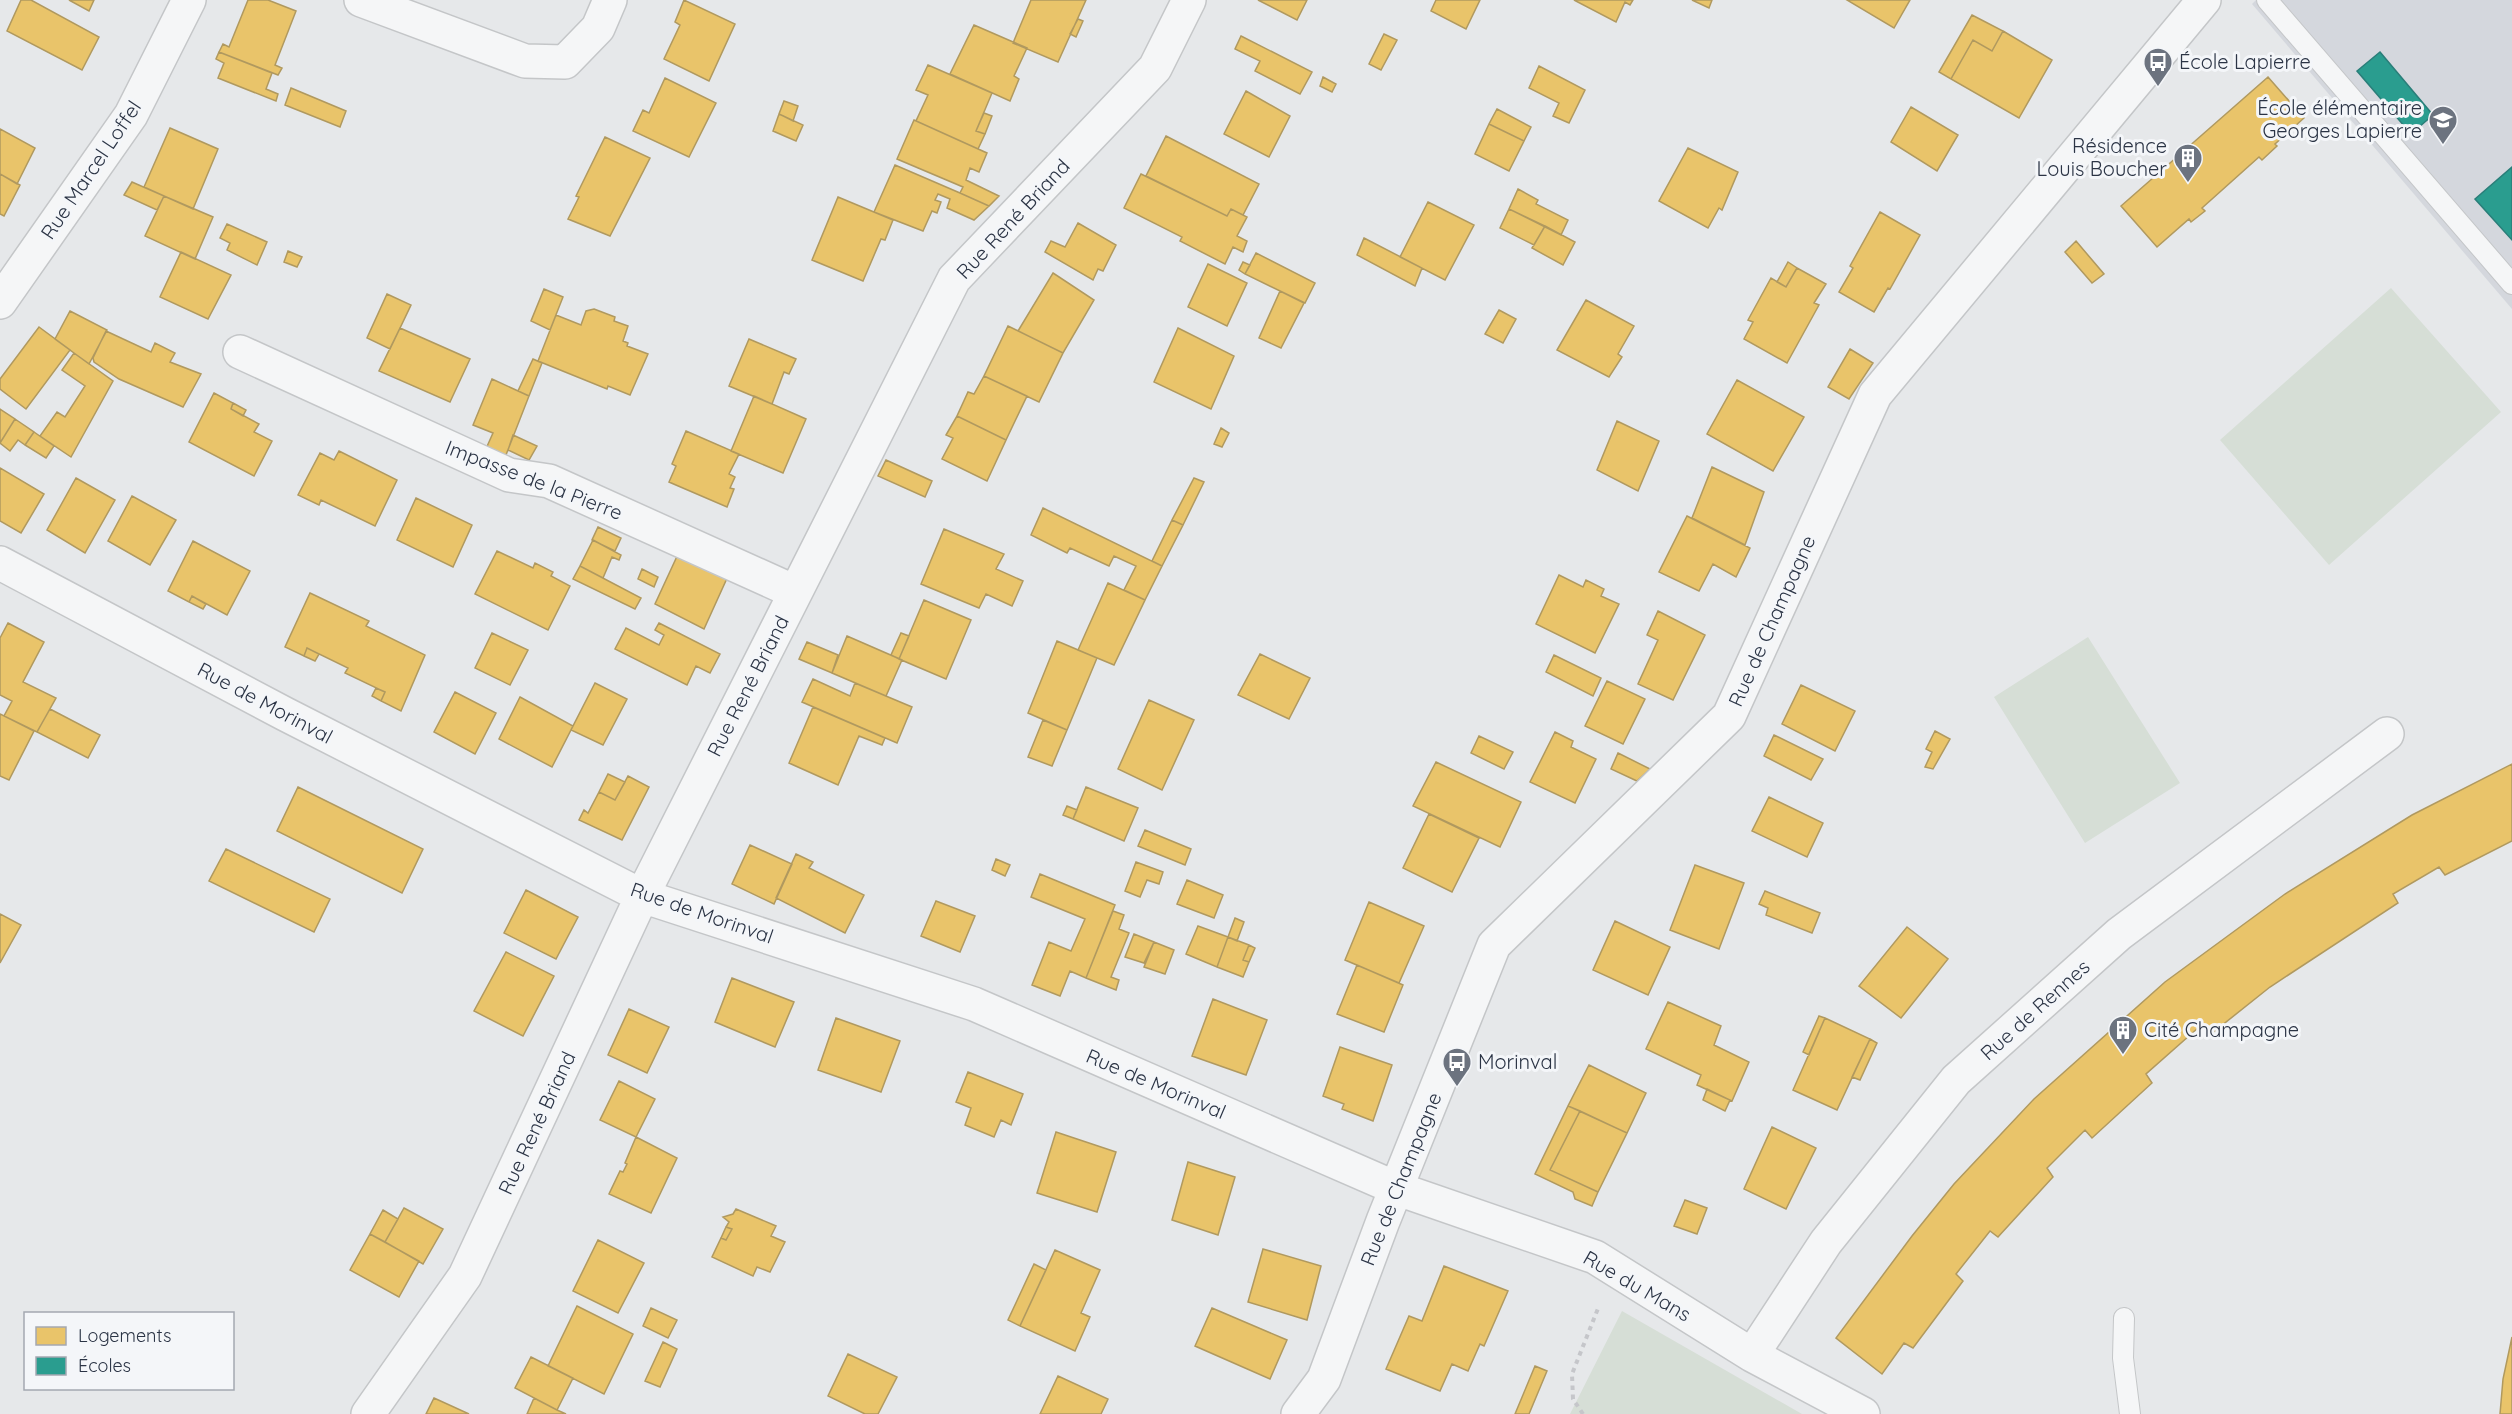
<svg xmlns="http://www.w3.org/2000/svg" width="2512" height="1414" font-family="Quicksand,sans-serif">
	<rect width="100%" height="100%" fill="#e6e8ea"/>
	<path fill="#d4d7dd" d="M2256,0H2512V309L2252,4Z"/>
	<path fill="#d6ded6" d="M2391,288L2501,412L2329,565L2220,440Z
		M2088,637L2180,783L2085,843L1994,697Z
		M1622,1311L1802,1414H1570Z"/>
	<path fill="#e9c46a" stroke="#b0995f" stroke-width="1.5" d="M21,0H31L99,37L82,70L7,31Z
		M69,0H94L89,11Z
		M248,0H268L296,11L275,65L282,68L278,75L219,52L223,44L229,47Z
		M684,0L735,24L709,81L664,59L680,25L675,22Z
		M1031,0H1086L1058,62L1013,43Z
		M1258,0H1307L1297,20Z
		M1436,0H1480L1466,29L1431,11Z
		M1574,0H1633L1630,5L1625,2L1616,22Z
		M1692,0H1712L1709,8Z
		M1847,0H1910L1894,28Z
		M1972,15L2003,31L1992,51L1973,40L1951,79L1939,72Z
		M1078,19L1083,21L1076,37L1070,34Z
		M974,25L1027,48L1014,76L1019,79L1010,101L950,74Z
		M2003,31L2052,60L2019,118L1951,79L1973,40L1992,51Z
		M1384,34L1397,40L1381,70L1369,64Z
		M1241,36L1312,72L1300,94L1255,71L1260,61L1235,49Z
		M219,52L272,73L266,89L278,94L276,101L218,78L224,63L216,59Z
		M928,65L992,93L976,131L985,134L978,149L916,121L928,95L916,90Z
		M1539,66L1585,90L1569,123L1553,116L1559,103L1529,88Z
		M1323,77L1336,84L1332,92L1320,86Z
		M2268,77L2304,118L2275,144L2277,146L2262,160L2259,157L2202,208L2205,211L2191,222L2189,219L2157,247L2121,206Z
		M665,78L716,103L689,157L633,131L643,110L649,113Z
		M291,88L346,111L340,127L285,105Z
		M1246,91L1290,116L1269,157L1224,134Z
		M784,101L798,106L793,121L779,114Z
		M1911,107L1958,135L1937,171L1891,142Z
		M1497,109L1531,127L1524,141L1489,124Z
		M984,113L992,116L985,134L976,131Z
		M779,114L803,125L796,141L773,131Z
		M914,120L987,153L979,172L970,168L966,180L999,196L989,206L960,193L963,187L897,159Z
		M1489,124L1524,141L1509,171L1475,154Z
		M170,128L218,149L193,209L144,187Z
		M0,129L35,148L17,184L0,174Z
		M1166,136L1259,184L1243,215L1231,209L1227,216L1146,176Z
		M605,137L650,158L610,236L568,219L579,197L576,196Z
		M1688,148L1738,172L1722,210L1719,208L1708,228L1659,201Z
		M895,165L960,193L989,206L974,220L947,208L950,199L938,194L935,200L941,202L937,213L932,211L923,231L874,212Z
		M0,174L20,185L4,216L0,214Z
		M1141,174L1227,216L1231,209L1247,217L1237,236L1247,241L1243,252L1233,247L1225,264L1180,241L1182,237L1124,208Z
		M132,182L164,196L157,210L124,195Z
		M1518,189L1538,200L1536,204L1568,220L1561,235L1509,209Z
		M164,196L213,217L195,259L145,236Z
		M838,197L893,220L885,240L881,239L863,281L812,260Z
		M1428,202L1474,225L1445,280L1400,257Z
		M1509,209L1545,226L1534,245L1500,228Z
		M1880,212L1920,235L1890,289L1888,288L1874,312L1839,292L1853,268L1850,266Z
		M1078,223L1116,245L1103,271L1098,269L1093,280L1045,252L1051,241L1065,247Z
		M227,224L267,242L257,265L227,250L230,243L220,238Z
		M1545,226L1575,242L1563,265L1532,248Z
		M1364,238L1422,268L1415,286L1357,255Z
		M2076,241L2104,274L2092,283L2065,252Z
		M288,251L302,257L297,267L284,262Z
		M181,252L231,275L208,319L160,297Z
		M1256,253L1315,283L1305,303L1245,274Z
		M1243,262L1250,265L1245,274L1239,270Z
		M1788,262L1797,268L1786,287L1777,282Z
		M1208,264L1247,283L1227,326L1188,307Z
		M1797,268L1826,284L1814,303L1819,305L1787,363L1744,339L1753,322L1748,320L1771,278L1786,287Z
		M1053,273L1094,300L1063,353L1018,331Z
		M544,289L563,297L550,330L531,321Z
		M1280,291L1304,303L1281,348L1259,338Z
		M387,294L411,305L390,349L367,338Z
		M1586,300L1634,326L1618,354L1622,357L1609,377L1557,350Z
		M594,309L615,317L614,321L628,326L623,341L628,343L627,346L648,354L630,395L608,386L607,389L538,361L556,315L581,325L586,311Z
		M1499,310L1516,319L1503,343L1485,334Z
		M70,311L107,330L89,364L55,339Z
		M1008,326L1063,353L1039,402L984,376Z
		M39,327L70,350L26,409L0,389V379Z
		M400,328L470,359L450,402L379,371Z
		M1178,328L1234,356L1211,409L1154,382Z
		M106,331L151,352L155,343L175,353L170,362L201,374L183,407L119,379L94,362L93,358Z
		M749,339L796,359L789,374L784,372L772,404L729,386Z
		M1850,349L1873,363L1849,399L1828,387Z
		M74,353L113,381L71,457L40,436L57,412L65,417L85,386L62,370Z
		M533,359L542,363L529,396L518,391Z
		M984,376L1027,396L1006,440L957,416L968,392L974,394Z
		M492,379L529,396L504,460L485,451L493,433L473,425Z
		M1737,380L1804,417L1773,471L1707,434Z
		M214,393L233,403L231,409L259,424L254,432L272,441L254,476L189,442Z
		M754,396L806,419L783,473L731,451Z
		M233,403L246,410L243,416L231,409Z
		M0,409L15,419L0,443Z
		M957,416L1006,440L987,481L942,459L953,438L946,435Z
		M15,419L34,432L25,445L18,440L10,451L0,443Z
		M1617,421L1659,441L1638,491L1597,470Z
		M1221,428L1229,433L1222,447L1214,444Z
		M686,431L739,454L729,474L735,477L730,488L734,489L727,507L669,482L676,466L672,464Z
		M34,432L54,446L46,458L25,445Z
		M513,435L537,446L529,460L508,450Z
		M339,451L397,480L375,526L321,500L319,505L298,495L320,453L334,460Z
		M886,460L932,481L925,497L878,476Z
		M1712,467L1764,492L1745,545L1692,518Z
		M0,468L44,494L21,533L0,521Z
		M76,478L115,500L85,553L47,530Z
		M1194,478L1204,482L1183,525L1172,520Z
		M132,496L176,520L150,565L108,541Z
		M416,498L472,525L453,567L397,540Z
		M1043,508L1162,566L1145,600L1124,590L1136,566L1114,556L1109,566L1070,548L1067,553L1031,535Z
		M1687,516L1750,548L1736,577L1713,564L1699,591L1659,572Z
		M1172,520L1183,525L1162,566L1152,561Z
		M598,527L621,538L615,551L592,540Z
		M944,529L1004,554L996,569L1023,581L1012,606L986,594L979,608L921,584Z
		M593,540L621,555L619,560L612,557L603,578L580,566Z
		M193,541L250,571L227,615L192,596L189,602L168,591Z
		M497,551L533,568L535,563L553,572L551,576L570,586L548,630L475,594Z
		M679,552L728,576L704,629L655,604Z
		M580,566L641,598L635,609L573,579Z
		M642,569L658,577L654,587L638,579Z
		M1559,575L1583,587L1586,580L1604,589L1601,596L1619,604L1595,653L1536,624Z
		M1108,583L1145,600L1114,665L1078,650Z
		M310,593L369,621L366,626L425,655L401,711L381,701L385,692L345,673L348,668L307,648L304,656L285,647Z
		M192,596L206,604L203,609L189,602Z
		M924,600L971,620L946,679L899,659Z
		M1658,611L1705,635L1673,700L1638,684L1658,640L1647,635Z
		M8,623L44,642L23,682L56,698L37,732L4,716L12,701L0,695V638Z
		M659,623L720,654L710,673L696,666L687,685L615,649L626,628L659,645L664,635L655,630Z
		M492,633L528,650L510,685L475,668Z
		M901,633L909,636L899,659L891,655Z
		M847,636L902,660L886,696L832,673Z
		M1057,641L1097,658L1067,730L1028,713Z
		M807,642L838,655L832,673L799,659Z
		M307,648L319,654L315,661L304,656Z
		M1260,654L1310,678L1289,719L1238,695Z
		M1554,655L1601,678L1593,696L1546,672Z
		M813,679L850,696L855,683L912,707L897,743L802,702Z
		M1607,681L1645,699L1623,744L1585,726Z
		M595,683L627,699L603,745L571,730Z
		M1801,685L1855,711L1835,751L1782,724Z
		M376,688L385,692L381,701L372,696Z
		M455,692L496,713L475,754L434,732Z
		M520,697L573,726L552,767L499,739Z
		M1149,700L1194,720L1162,790L1118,769Z
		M813,707L885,738L882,745L859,736L838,785L789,763Z
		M50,709L100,735L88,758L37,732Z
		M0,714L34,731L9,780L0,776Z
		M1043,720L1067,730L1052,766L1028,757Z
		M1935,731L1950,739L1933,769L1925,767L1932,752L1926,749Z
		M1555,732L1573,741L1571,747L1596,759L1575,803L1530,782Z
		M1774,735L1823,759L1811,780L1764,756Z
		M1479,736L1513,752L1504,769L1471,753Z
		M1618,753L1650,769L1637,781L1611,769Z
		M1436,762L1521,802L1500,847L1413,806Z
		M2512,764V841L2445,875L2439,867L2393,894L2398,903L2270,987L2206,1038L2198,1028L2146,1074L2152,1083L2092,1138L2085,1130L2047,1168L2053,1177L1998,1237L1990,1231L1956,1274L1963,1281L1913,1348L1904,1343L1882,1374L1836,1338L1912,1236L1954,1184L2034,1099L2165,982L2285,894L2412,815Z
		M608,774L625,782L615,800L599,792Z
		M628,776L649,787L622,840L579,820L584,810L588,813L599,792L615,800Z
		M298,787L423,849L402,893L277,831Z
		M1086,787L1138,808L1124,841L1073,819Z
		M1769,797L1823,823L1807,857L1752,831Z
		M1067,806L1077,810L1073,819L1063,815Z
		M1429,814L1479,838L1452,892L1403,868Z
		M1145,830L1191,849L1185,865L1138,846Z
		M750,845L792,864L774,904L732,884Z
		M226,849L330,899L314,932L209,881Z
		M796,854L813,862L809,868L864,895L845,933L776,898Z
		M996,859L1010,865L1005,876L992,870Z
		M1136,862L1163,872L1159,884L1147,880L1140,897L1125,891Z
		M1695,865L1744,883L1719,949L1670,930Z
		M1040,874L1115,905L1086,978L1070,971L1060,996L1032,985L1049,942L1071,951L1085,919L1031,897Z
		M1187,880L1223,895L1214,918L1177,904Z
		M526,890L578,917L556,959L504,933Z
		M1765,891L1820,913L1812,933L1766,915L1768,908L1759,904Z
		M936,901L975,916L960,952L921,936Z
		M1369,902L1424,926L1399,983L1345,960Z
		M1113,911L1124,915L1119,929L1129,933L1111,977L1119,980L1116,990L1086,978Z
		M0,914L21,925L0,963Z
		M1235,918L1244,922L1237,941L1228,937Z
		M1615,921L1670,947L1648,995L1593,970Z
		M1198,926L1228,937L1217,967L1186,954Z
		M1907,927L1948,959L1901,1018L1859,986Z
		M1134,934L1154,942L1144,963L1125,957Z
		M1228,937L1249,945L1243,960L1249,962L1243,977L1217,967Z
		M1154,942L1174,950L1165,974L1144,967Z
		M1249,945L1255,948L1249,962L1243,960Z
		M506,952L554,976L523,1036L474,1011Z
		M1357,965L1403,985L1384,1032L1337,1014Z
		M732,978L794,1002L775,1047L715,1022Z
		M1213,999L1267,1020L1246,1075L1192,1056Z
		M1668,1002L1721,1026L1714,1045L1749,1062L1732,1101L1697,1085L1701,1075L1646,1049Z
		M629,1009L669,1027L647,1073L608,1055Z
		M1819,1016L1825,1018L1809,1055L1803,1052Z
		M836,1018L900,1041L881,1092L818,1070Z
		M1825,1018L1870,1039L1837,1110L1793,1090Z
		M1870,1039L1877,1043L1860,1080L1852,1077Z
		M1340,1047L1392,1065L1373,1121L1342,1109L1344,1104L1323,1096Z
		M1589,1065L1646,1093L1627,1133L1568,1106Z
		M968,1072L1023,1094L1011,1125L1001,1120L994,1137L965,1125L971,1108L956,1102Z
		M619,1081L655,1099L636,1137L600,1120Z
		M1707,1089L1730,1100L1725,1111L1703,1100Z
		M1568,1106L1580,1111L1550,1170L1598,1192L1592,1206L1575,1199L1573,1192L1535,1174Z
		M1580,1111L1627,1133L1598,1192L1550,1170Z
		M1772,1127L1816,1148L1786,1209L1744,1189Z
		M1056,1132L1116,1152L1097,1212L1037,1193Z
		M636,1137L677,1158L651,1213L609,1194L620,1171L623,1172L627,1164L625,1163Z
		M1188,1162L1235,1177L1218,1235L1172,1220Z
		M1685,1200L1707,1208L1697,1234L1674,1226Z
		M404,1208L443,1229L423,1264L385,1242Z
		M736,1209L776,1226L771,1236L785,1242L770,1272L757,1267L753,1276L712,1257L721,1238L726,1240L732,1229L726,1227L729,1222L723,1217L733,1214Z
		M383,1210L398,1219L385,1242L370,1234Z
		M726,1227L732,1229L726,1240L721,1238Z
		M370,1234L419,1261L399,1297L350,1270Z
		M598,1240L644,1263L618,1313L573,1291Z
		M1263,1249L1321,1266L1307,1320L1248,1302Z
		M1055,1250L1100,1270L1081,1313L1090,1317L1075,1351L1020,1326Z
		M1034,1264L1046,1270L1020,1326L1008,1320Z
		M1444,1266L1508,1291L1484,1346L1480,1344L1468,1371L1452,1364L1440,1391L1386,1369L1409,1316L1422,1321Z
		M577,1306L633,1334L604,1394L548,1366Z
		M651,1308L677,1320L668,1338L643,1326Z
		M1212,1308L1287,1340L1270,1379L1195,1346Z
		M2512,1337V1414H2500L2503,1379Z
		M663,1342L677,1349L660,1387L645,1381Z
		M848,1354L897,1377L878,1414H865L828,1396Z
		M531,1357L573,1378L557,1410L515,1388Z
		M1535,1366L1547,1371L1529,1414H1515Z
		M1058,1376L1108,1399L1101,1414H1040Z
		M434,1398L469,1414H426Z
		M534,1398L557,1410L566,1414H527Z"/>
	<path fill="#2a9d8f" stroke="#2a7e79" stroke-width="1.5" d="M2380,52L2433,115L2411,134L2357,71Z
		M2512,167V240L2475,199Z"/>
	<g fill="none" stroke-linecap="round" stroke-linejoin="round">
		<g stroke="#c4c6c8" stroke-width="22">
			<path id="service" d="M2267,0L2512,284
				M2124,1318L2123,1358L2130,1414"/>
		</g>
		<g stroke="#c4c6c8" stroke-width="36">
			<path id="minor" d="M361,0L525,61L565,62L598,28L610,0
				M0,302L131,115L189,0
				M240,352L509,475L549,481L795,592
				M0,563L285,714L642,896L974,1004L1398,1189L1595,1257L1752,1355L1863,1414
				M1752,1355L1826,1242L1956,1080L2119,934L2387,734
				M368,1414L465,1276L642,896L954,279L1155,68L1189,0
				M1298,1414L1324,1379L1383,1221L1494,945L1729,716L1875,395L2204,0"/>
		</g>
		<path stroke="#c5c6ca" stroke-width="4" stroke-dasharray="4.5 4.5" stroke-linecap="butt" d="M1583,1414L1573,1399L1572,1374L1599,1306"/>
		<use href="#service" stroke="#f5f6f7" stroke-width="20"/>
		<use href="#minor" stroke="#f5f6f7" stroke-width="33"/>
	</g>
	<defs>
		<g id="bus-pin" transform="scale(1.5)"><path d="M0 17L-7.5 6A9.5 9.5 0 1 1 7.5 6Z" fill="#6c737f" stroke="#f4f6f9"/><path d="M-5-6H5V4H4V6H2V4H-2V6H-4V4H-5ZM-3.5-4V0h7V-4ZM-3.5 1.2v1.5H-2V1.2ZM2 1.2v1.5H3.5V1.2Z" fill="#fff"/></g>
		<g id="school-pin" transform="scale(1.5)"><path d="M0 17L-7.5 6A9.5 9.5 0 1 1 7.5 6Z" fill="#6c737f" stroke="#f4f6f9"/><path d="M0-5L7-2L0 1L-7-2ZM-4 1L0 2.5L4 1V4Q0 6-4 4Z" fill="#fff"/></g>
		<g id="building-pin" transform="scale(1.5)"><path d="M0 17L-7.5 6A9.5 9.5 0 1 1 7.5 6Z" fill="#6c737f" stroke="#f4f6f9"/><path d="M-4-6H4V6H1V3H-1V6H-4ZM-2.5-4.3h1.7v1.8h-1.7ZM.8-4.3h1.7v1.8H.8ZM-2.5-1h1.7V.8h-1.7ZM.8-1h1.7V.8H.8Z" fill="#fff"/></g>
	</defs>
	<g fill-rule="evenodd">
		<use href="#bus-pin" x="2158" y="62"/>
		<use href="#school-pin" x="2443" y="120"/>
		<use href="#building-pin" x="2188" y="158"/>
		<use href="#building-pin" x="2123" y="1030"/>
		<use href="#bus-pin" x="1457" y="1062"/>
	</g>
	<g text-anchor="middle" stroke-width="6" stroke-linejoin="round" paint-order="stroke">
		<g font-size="20" fill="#2b3445" stroke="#f4f6f9" text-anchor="start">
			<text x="2179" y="69">École Lapierre</text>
			<text x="2422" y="115" text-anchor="end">École élémentaire<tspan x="2422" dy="23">Georges Lapierre</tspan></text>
			<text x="2167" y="153" text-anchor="end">Résidence<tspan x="2167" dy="23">Louis Boucher</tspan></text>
			<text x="2144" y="1037">Cité Champagne</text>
			<text x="1478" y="1069">Morinval</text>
		</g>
		<g font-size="20" fill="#2b3445" stroke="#f4f6f9">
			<text transform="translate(91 170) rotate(-56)" y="7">Rue Marcel Loffel</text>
			<text transform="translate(1013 219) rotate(-47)" y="7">Rue René Briand</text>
			<text transform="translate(534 480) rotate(21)" y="7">Impasse de la Pierre</text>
			<text transform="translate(1772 621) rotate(-66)" y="7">Rue de Champagne</text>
			<text transform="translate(748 686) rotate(-63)" y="7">Rue René Briand</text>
			<text transform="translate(265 703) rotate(28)" y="7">Rue de Morinval</text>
			<text transform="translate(702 913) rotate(19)" y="7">Rue de Morinval</text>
			<text transform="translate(2035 1010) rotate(-42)" y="7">Rue de Rennes</text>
			<text transform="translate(1156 1084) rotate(23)" y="7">Rue de Morinval</text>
			<text transform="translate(537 1123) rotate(-65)" y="7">Rue René Briand</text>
			<text transform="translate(1401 1179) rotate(-68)" y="7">Rue de Champagne</text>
			<text transform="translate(1637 1286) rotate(30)" y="7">Rue du Mans</text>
		</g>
	</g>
	<rect x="24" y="1312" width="210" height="78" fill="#f4f6f9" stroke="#a4a8b1" stroke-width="1.5"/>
	<rect x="36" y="1327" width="30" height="18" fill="#e9c46a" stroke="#a4a8b1" stroke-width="1.5"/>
	<text x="78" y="1342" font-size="18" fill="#2b3445">Logements</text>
	<rect x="36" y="1357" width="30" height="18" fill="#2a9d8f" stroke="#a4a8b1" stroke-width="1.5"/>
	<text x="78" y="1372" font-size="18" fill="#2b3445">Écoles</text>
</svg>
